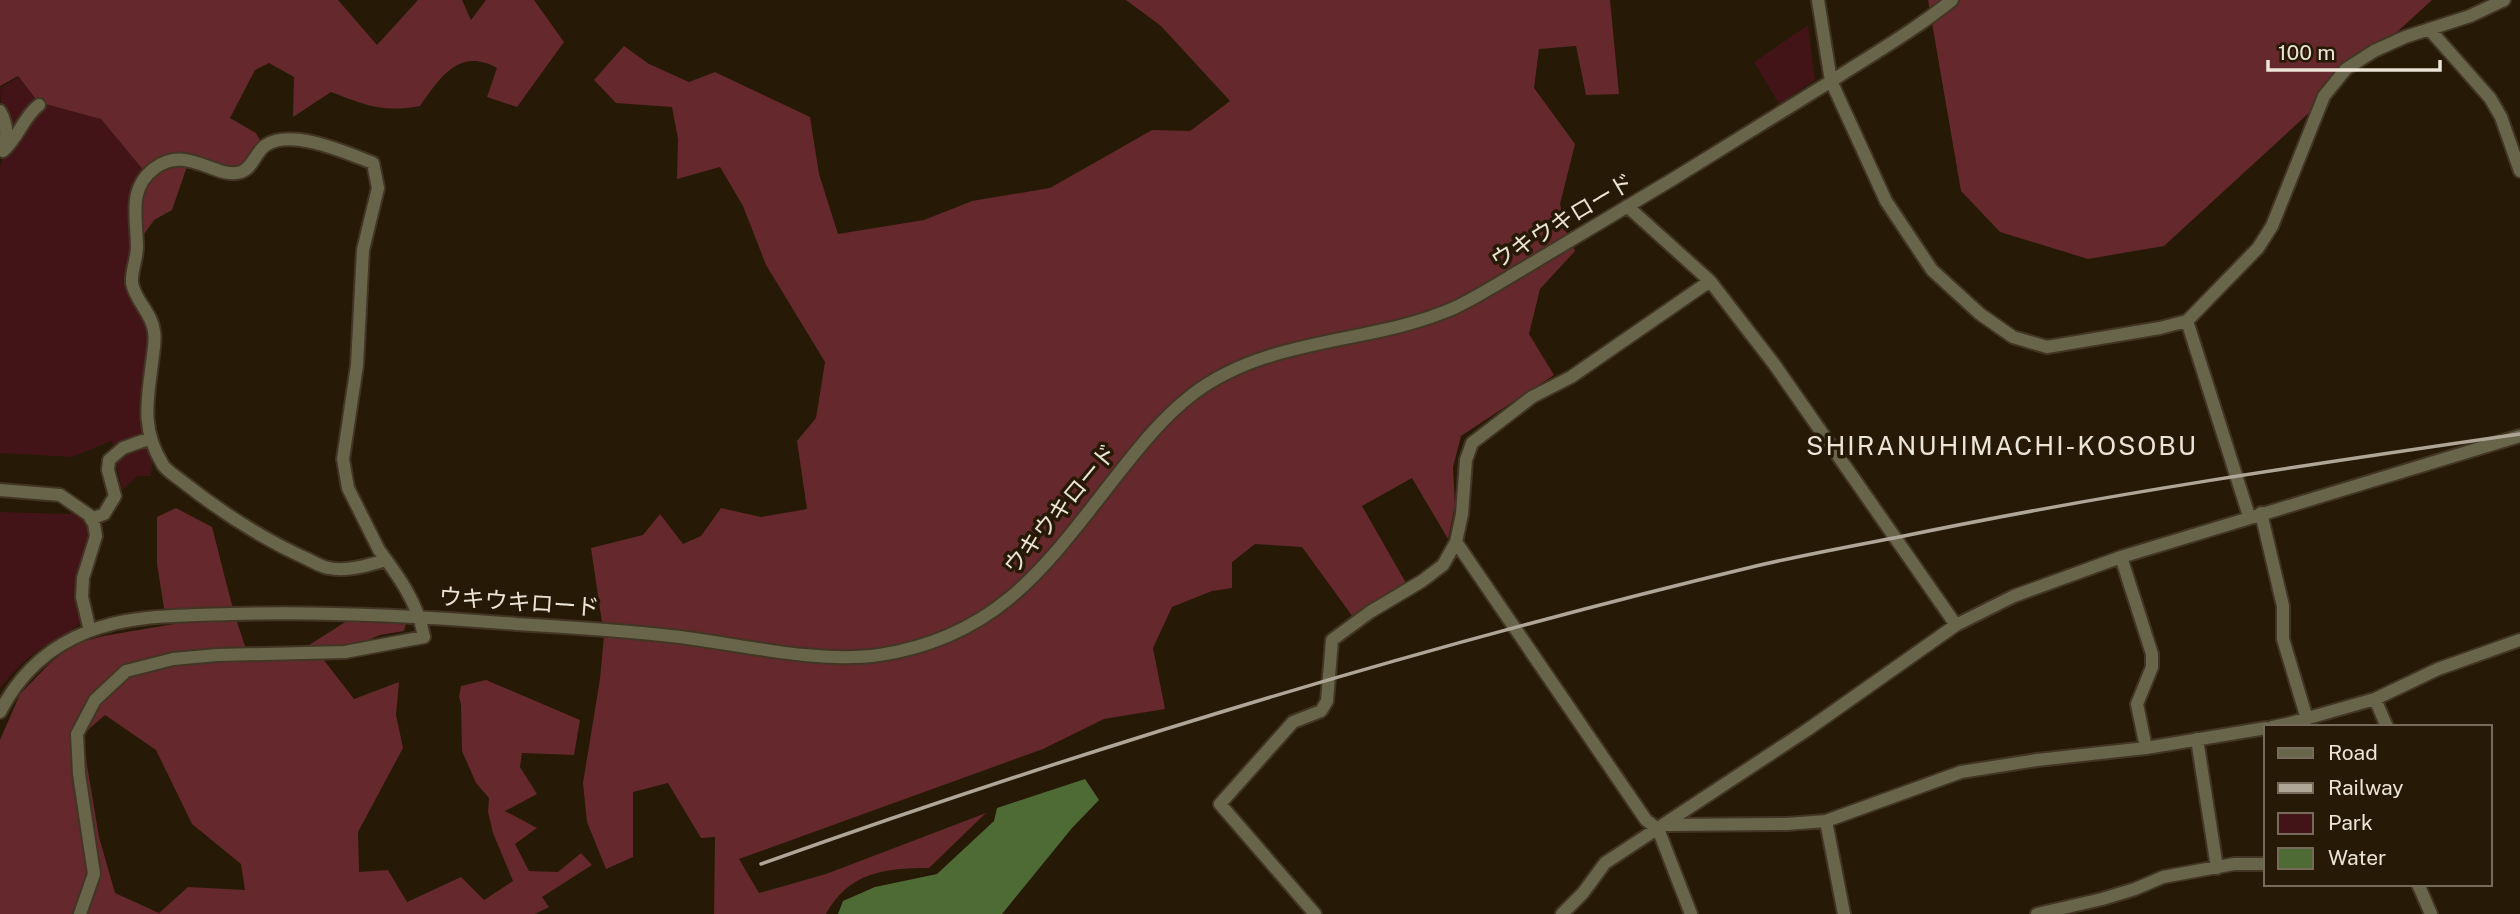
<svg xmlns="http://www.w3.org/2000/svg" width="2520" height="914" font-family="'Public Sans','Noto Sans JP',sans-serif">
	<rect width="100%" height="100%" fill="#261906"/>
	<path fill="#421418" d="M1808,25L1815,80L1779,104L1754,62Z
		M18,77L38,102L101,118L144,171L128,275L148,320L152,338L142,410V432L153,455L151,476H138L122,490L112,441L72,457L0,453V167L4,155L0,88Z
		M72,508L84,517L89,532L82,621C72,633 53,640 40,649C24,660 12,674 0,688V512L71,514Z"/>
	<path fill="#64282d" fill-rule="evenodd" d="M0,0H338L377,45L418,0H462L471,20L486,0H534L564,42L517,107L487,97L497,68C459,47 440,78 420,106C382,113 366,105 331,92L293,117L294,77L269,63L255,70L230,118L256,133L261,142L241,166L233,169L190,158L172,210L154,220L140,240L144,171L101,119L38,102L18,76L0,86Z
		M1126,0H1610L1619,94L1586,95L1576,46L1539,49L1534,88L1575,144L1560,204L1567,233L1575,251L1540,289L1529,334L1554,375L1461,436L1453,467L1455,506L1448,539L1412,478L1362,506L1406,583L1353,617L1302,547L1255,544L1232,562V588L1212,591L1172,607L1153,648L1165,709L1104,719L1043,749L739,859L759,893L826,874L986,813L929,868C885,868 849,872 826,914H714L715,837L701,838L668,783L633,792V857L606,869L587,822L583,783L600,679L604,636L591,548L643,535L660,514L683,544L701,536L721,508L761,517L807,509L797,441L816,418L825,362L766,265L743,206L720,167L677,179L678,139L672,107L616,103L594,80L624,46L649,64L689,82L715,72L810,117L819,174L838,234L924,220L972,201L1050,188L1152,130L1190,131L1230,101L1161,26Z
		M1928,0H2432L2164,246L2088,259L2000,232L1961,191Z
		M176,508L212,527C224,572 233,616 250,659L300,660L306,647L350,619H407L404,631L380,635L323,659L354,699L399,682L396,715L403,748L358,832L359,872L388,870L407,902L461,877L484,900L513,881L493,833L488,812L489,798L476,783L462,751L461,704L459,697L461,686L486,680L580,720L574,755L522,753L520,767L537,794L505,811L537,828L515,844L529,871L558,872L581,853L592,865L542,897L549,907L535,914H0V740L20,694L51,662L75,644L103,636L174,624L164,608L157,564V517ZM105,715L156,750L192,824L241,864L245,890L188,887L159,913L115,893L99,837L82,735Z"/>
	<path fill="#4f6b35" d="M1085,779L1099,800L1072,828L1002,914H838L843,901L875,887L937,874L994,821L997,808Z"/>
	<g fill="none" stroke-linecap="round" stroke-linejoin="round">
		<g stroke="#423523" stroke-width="16">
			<path id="minor" d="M1818,0L1831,81L1886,201L1932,270L1980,314L2013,337L2047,347L2160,328L2187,321L2249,516
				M2429,29L2490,98L2501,117L2520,171
				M0,111C7,123 8,134 4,147
				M3,151C18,138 24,116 39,105
				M1627,206L1710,281L1774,364L1956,625
				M2187,321L2258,248L2272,226L2324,96L2346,69L2374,51L2405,37L2470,16L2504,0
				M0,490L60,495L89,515L94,524L96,536L83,578L82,597L90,631
				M2261,513L2283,606V639L2307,719
				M91,519L104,514L115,496L108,470L109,460L123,448L151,438
				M1456,542L1646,820L1658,829L1691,914
				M2121,557L2152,654V667L2137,704L2146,748
				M2375,699L2387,727
				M0,712C19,675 49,647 87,632C130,614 183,616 229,614C326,611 420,616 516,624C568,627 619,630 671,636C736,643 815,664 879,655C1000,637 1048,563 1118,474C1141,445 1164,416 1193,394C1269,336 1370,345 1454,308C1477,297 1499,283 1521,270C1572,240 1622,209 1673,179C1726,146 1780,113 1833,80C1873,54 1915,30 1952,0
				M2272,727L2287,724L2375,699L2438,669L2520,640
				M2197,739L2217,868
				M1826,821L1844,914
				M1667,825L1787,824L1826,821L1961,772L2037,760L2146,748L2266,728
				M2418,884L2431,914
				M80,914L94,874L79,774L77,734L95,700L126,671L173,659L217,655L345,652L424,637C418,603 399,577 379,550L348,488L343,459L357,365L363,250L378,188L373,163C347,153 292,128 266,145C256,151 253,168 241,172C216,180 187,144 155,168C127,188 137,219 137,247C137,259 131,271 132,283C135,301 152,313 154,331C156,342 153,352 152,363C147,402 141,429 163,465C168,472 177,477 183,482C221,512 261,538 305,558C312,561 321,567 329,568C347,572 369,565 386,560
				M1315,914L1220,804L1293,722L1321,711L1327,701L1332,640L1370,612L1422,581L1443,565L1456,542L1462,514L1466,460L1472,443L1532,397L1571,377L1710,281
				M1562,914L1583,893L1605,863L1807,730L1956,625L2014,596L2121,557L2520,436
				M2037,914L2102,899L2135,889L2163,877L2234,864H2266"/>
		</g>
		<use href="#minor" stroke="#68654b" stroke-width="12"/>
		<path stroke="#b0a698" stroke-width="3.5" d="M761,864C1087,748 1419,647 1756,566C1803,555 1852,546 1899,537C2105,494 2312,464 2520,434"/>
	</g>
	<g text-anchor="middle" stroke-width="7" stroke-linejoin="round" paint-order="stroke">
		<g font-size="23" fill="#ede4d8" stroke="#261906">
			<text transform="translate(1562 221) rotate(-31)" y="8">ウキウキロード</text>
			<text transform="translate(1060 509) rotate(-50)" y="8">ウキウキロード</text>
			<text transform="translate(519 602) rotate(4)" y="8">ウキウキロード</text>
		</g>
		<g font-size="26" letter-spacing="2" fill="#ede4d8" stroke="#261906">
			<text x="2002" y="455">SHIRANUHIMACHI-KOSOBU</text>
		</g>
	</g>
	<rect x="2264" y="725" width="228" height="161" fill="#261906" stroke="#766a5a" stroke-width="2"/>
	<rect x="2278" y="748" width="35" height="10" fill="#68654b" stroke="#766a5a" stroke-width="2"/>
	<text x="2328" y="760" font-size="21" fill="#ede4d8">Road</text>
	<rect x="2278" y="783" width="35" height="10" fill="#b0a698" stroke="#766a5a" stroke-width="2"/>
	<text x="2328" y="795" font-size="21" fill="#ede4d8">Railway</text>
	<rect x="2278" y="813" width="35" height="21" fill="#421418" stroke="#766a5a" stroke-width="2"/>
	<text x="2328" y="830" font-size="21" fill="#ede4d8">Park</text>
	<rect x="2278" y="848" width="35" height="21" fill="#4f6b35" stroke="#766a5a" stroke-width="2"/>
	<text x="2328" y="865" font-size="21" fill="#ede4d8">Water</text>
	<path d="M2268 60v10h172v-10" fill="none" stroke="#ede4d8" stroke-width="3.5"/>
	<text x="2278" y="60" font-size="21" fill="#ede4d8" stroke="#261906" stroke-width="5" paint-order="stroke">100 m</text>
</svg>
